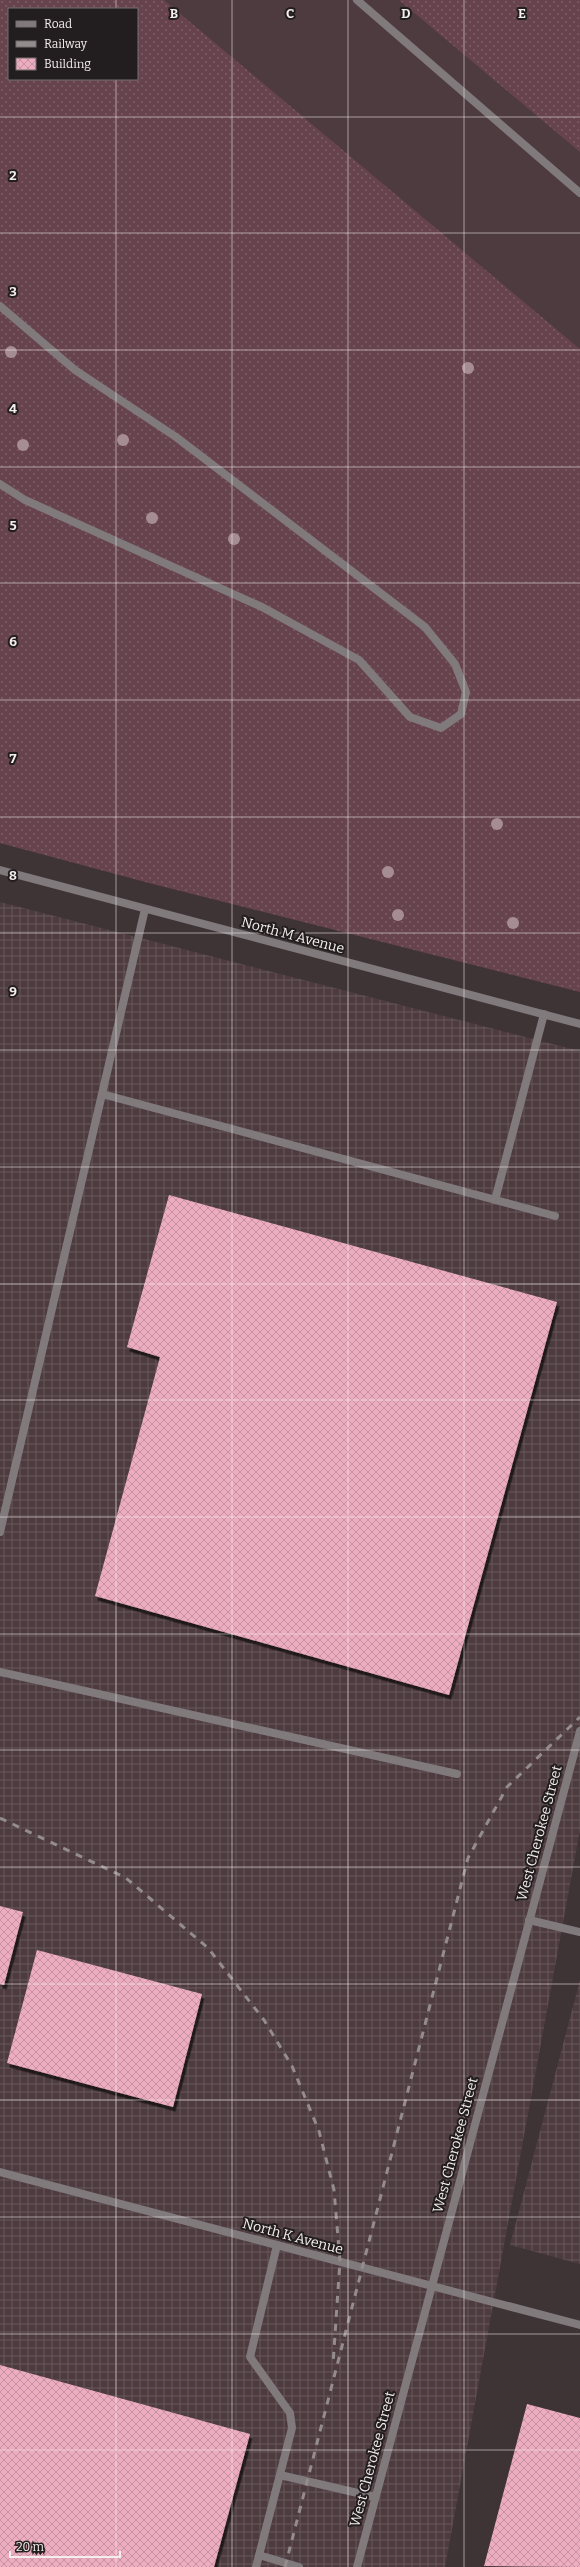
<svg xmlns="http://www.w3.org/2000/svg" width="580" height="2567" font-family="Bitter,serif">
	<defs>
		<pattern id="industrial-grid" width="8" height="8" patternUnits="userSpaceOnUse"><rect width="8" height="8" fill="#4d3b40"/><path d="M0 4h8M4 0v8" fill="none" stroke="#67585c"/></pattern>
		<pattern id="grass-dots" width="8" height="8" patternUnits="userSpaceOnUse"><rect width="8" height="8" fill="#67434e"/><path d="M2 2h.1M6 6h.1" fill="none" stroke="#7d5e68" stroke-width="1.8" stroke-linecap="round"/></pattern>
		<pattern id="building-cross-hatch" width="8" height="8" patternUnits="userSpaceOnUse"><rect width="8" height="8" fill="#edacbf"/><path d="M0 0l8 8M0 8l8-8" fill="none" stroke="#c493a1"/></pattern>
		<filter id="shadow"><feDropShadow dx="2.5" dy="4.5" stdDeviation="0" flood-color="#0009"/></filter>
	</defs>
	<rect width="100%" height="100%" fill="#3e3436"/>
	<path fill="#4d3b40" d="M164,0H580V349Z"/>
	<path fill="url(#industrial-grid)" d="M0,902L580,1051V1830L445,2567H0Z
		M580,1980V2264L510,2245Z"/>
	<path fill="url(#grass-dots)" fill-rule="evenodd" d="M0,0H164L580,349V992L149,883L0,843ZM9,9H137V79H9Z
		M399,0H580V152Z"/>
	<path fill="url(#building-cross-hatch)" filter="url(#shadow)" d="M169,1195L557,1302L449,1695L95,1596L160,1357L127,1347Z
		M0,1906L23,1912L4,1985L0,1984Z
		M37,1950L202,1994L173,2107L7,2063Z
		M0,2365L250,2434L214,2567H0Z
		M527,2404L580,2418V2567L484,2566Z"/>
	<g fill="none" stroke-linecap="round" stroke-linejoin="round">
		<path stroke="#807a7c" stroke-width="8" d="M357,0L580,193
			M0,306L75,370L176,437L425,627L455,664L466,692L461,714L441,728L410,717L359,660L262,607L25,500L0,484
			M145,909L102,1094L555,1216
			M495,1200L544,1014
			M0,1532L102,1094
			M0,1672L457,1774
			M529,1920L580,1932
			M280,2475L375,2497
			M259,2555L299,2567
			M256,2567L292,2428L290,2413L250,2357L277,2245"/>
		<path stroke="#807a7c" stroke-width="8" d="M0,870L580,1024
			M0,2172L580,2325
			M357,2567L580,1731"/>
		<path stroke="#948c8d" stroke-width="3" stroke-dasharray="7 7" stroke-linecap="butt" d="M0,1818L126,1878L208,1948L264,2020L292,2066L319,2131L334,2190L340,2261L333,2364
			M285,2567L468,1858L507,1787L580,1717"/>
	</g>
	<g fill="#a68d94">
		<circle cx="11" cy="352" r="6"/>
		<circle cx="468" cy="368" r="6"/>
		<circle cx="123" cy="440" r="6"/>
		<circle cx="23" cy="445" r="6"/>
		<circle cx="152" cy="518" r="6"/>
		<circle cx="234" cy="539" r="6"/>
		<circle cx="497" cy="824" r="6"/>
		<circle cx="388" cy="872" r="6"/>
		<circle cx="398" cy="915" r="6"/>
		<circle cx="513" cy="923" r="6"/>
	</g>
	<path fill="none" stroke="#f5eeef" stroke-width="1" stroke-opacity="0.55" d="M116,0V9M232,0V2567M348,0V2567M464,0V2567M116,79V2567M0,117H580M0,233H580M0,350H580M0,467H580M0,583H580M0,700H580M0,817H580M0,933H580M0,1050H580M0,1167H580M0,1284H580M0,1400H580M0,1517H580M0,1634H580M0,1750H580M0,1867H580M0,1984H580M0,2100H580M0,2217H580M0,2334H580M0,2450H580"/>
	<g text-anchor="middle" stroke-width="4" stroke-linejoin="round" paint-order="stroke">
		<g font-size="14" fill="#f5eeef" stroke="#221d1e">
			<text transform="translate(293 935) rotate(15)" y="5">North M Avenue</text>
			<text transform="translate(539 1833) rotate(-75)" y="5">West Cherokee Street</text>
			<text transform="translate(455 2145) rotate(-75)" y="5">West Cherokee Street</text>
			<text transform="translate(293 2236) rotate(15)" y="5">North K Avenue</text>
			<text transform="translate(372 2459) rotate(-75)" y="5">West Cherokee Street</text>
		</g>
	</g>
	<g font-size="13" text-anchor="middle" font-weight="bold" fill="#f5eeef" stroke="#221d1e" stroke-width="4" stroke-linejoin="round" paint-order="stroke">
		<text x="174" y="18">B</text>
		<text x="290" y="18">C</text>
		<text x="406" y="18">D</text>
		<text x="522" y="18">E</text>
		<text x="13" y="180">2</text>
		<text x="13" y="296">3</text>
		<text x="13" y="413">4</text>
		<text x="13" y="530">5</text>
		<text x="13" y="646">6</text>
		<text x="13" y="763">7</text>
		<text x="13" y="880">8</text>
		<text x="13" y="996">9</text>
	</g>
	<rect x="8" y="8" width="130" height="72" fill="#221d1e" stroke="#767172"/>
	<rect x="16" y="21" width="20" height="6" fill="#807a7c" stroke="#767172"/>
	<text x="44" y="28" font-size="12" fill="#f5eeef">Road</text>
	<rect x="16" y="41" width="20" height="6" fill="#948c8d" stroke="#767172"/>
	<text x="44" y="48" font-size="12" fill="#f5eeef">Railway</text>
	<rect x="16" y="58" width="20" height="12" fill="url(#building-cross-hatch)" stroke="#767172"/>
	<text x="44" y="68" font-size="12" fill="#f5eeef">Building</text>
	<path d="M10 2551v6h110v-6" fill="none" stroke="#f5eeef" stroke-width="2"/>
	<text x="16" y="2551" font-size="12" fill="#f5eeef" stroke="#221d1e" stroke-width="3" paint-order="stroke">20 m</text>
</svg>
